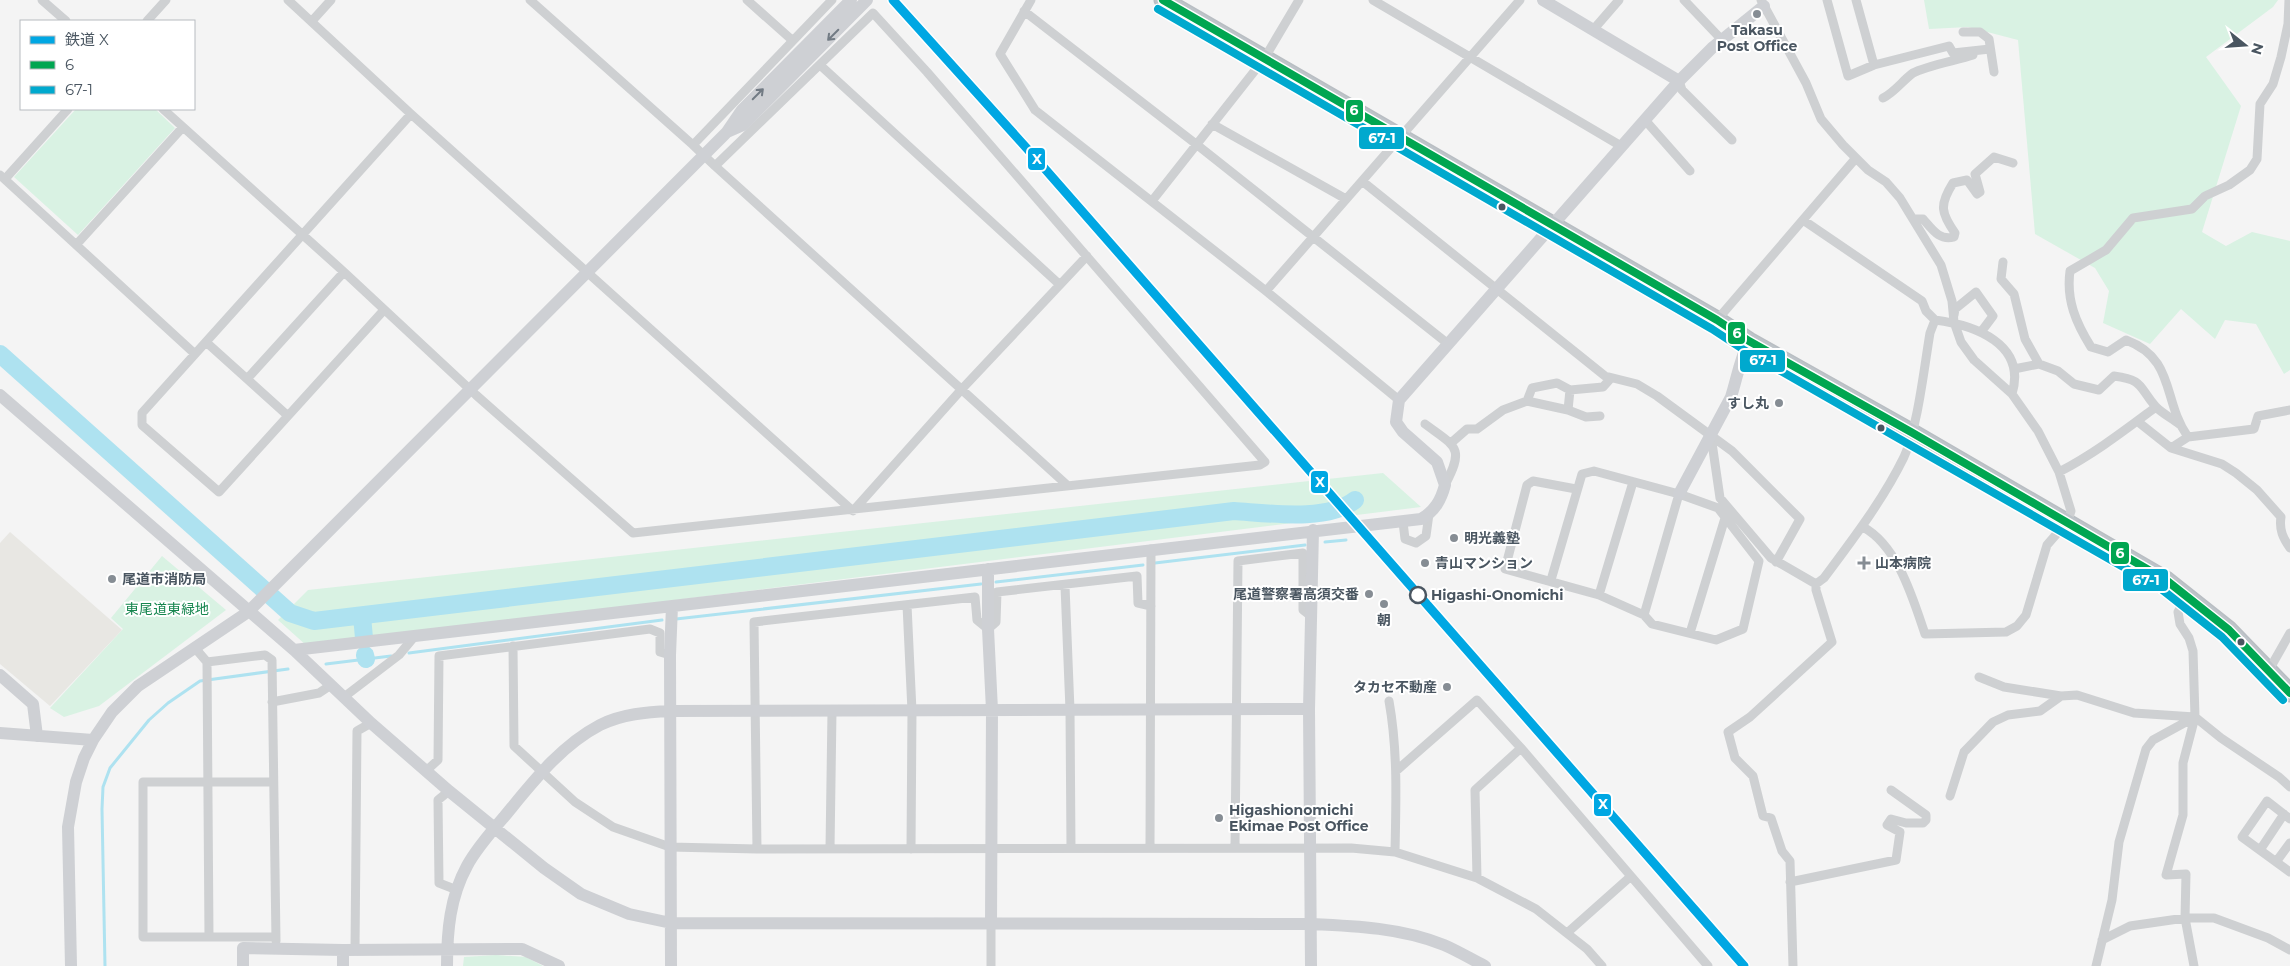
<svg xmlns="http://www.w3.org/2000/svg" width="2290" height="966" font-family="Montserrat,'Noto Sans JP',sans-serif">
	<rect width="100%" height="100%" fill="#f4f4f4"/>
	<path fill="#e8e7e3" d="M10,532L122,630L50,706L0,664V543Z"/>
	<path fill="#d9f2e3" d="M1924,0H2278L2273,7L2206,57L2241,106L2202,232L2226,246L2252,232L2290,241V370L2284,374L2256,324L2225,320L2215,339L2181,309L2150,344L2103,323L2109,291L2095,268L2035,234L2018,40L1968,27L1929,29Z
		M76,109H155L175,128L78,235L14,177Z
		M1383,473L1421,507L307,646L278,620L308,590Z
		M162,556L226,610L99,706L64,717L50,708L123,629L111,618Z
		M496,955L526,957L543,966H463L464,957Z"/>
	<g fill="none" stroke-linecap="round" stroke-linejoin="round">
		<path stroke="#aee2f0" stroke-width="3" d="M1325,542L1346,540
			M1155,563L1305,545
			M996,582L1143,565
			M676,619L981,584
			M409,653L662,620
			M326,664L391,656
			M105,966L102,809L103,787L110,768L149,720L168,703L200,681L288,669"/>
		<path stroke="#aee2f0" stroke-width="18" d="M0,354L290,613L314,621L1234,511C1267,513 1328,522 1355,500
			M362,616L364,638
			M365,655L366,659"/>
		<g stroke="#b9bec3" stroke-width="19">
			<path id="highway" d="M1163,0L1717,320L1749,341L1911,432L2166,580L2229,630L2290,693"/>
		</g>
		<path stroke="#ced0d2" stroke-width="9" d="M42,0L66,21
			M288,0L411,114L853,511L961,390L1087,256
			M530,0L693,145
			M747,0L792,40
			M1031,0L1000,54L1035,110L1266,291L1399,400
			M1373,0L1621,146
			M1684,0L1722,40
			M1761,0L1806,83L1821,119L1843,145L1868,170L1886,182L1900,198L1941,265L1952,301L1954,322L1961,342L1974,360L2012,394L2038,431L2059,472L2071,511L2069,517L2067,522L2047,545L2026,615L2017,626L2006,632L1925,634C1913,599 1898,546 1863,527
			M1827,0L1848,76L1874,65L1949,46L1953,53L1990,49
			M1856,0L1874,65
			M1024,11L1196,144L1447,343
			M147,21L166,0
			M312,21L331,0
			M1593,30L1619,0
			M1963,32H1980L1989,39L1994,72
			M820,65L1059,284
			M1679,81L1682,90L1732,140
			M1883,98C1895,92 1902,81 1913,73C1925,66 1958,60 1973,55
			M163,109L344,272L476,395L633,533L1260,465L1265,462L927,72L873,13L715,166L693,145L832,0
			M1645,120L1690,171
			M1212,124L1346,199
			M715,166L1067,485
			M0,175L195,354
			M5,179L68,109
			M1362,181L1605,376L1637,384L1657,396L1732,451L1800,519L1776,562
			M1152,201L1264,59L1299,0
			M1914,219H1923C1932,229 1939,241 1954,237L1955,233C1941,213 1939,205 1953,183L1967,180L1977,194L1980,192L1975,174L1994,157L2013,163
			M1803,220L1922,301L1926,311L1935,320
			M76,245L183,127
			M2003,262L2001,279L2014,294L2025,339L2039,364
			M1266,291L1520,0
			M384,310L219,492L142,425V413L411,114
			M1954,315L1955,309L1976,292L1993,316L1981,332
			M1717,320L1856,158
			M206,342L287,415
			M2014,369L2039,364L2058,371L2074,384L2099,390L2114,376C2145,380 2138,387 2156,407C2162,413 2171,418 2179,424
			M247,379L344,272
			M1527,401L1568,410L1586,417L1600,416
			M1568,410L1570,390
			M2137,421L2171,448L2188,437L2254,429L2258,416L2290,410
			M1425,424C1456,447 1465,447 1445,485
			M1711,436L1720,498L1771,558L1816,584L1824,578C1853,539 1883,500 1904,457C1918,426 1924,368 1930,333L1935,320C1975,325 2027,344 2012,394
			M2188,437C2162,400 2176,359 2126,340L2108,352L2091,347C2076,323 2066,300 2070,271L2106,250L2133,218L2192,209L2205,196L2229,185L2250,170L2257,159L2260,104L2273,84L2281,57L2288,24L2289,0
			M1451,443L1467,429H1477L1503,410L1527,401L1532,388L1557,383L1570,390L1603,387L1611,378
			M2171,448L2222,464L2236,473L2257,490L2281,517C2279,530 2283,538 2290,548
			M2059,472C2094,454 2125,430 2156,407
			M1576,489L1533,481L1527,485L1505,569L1599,595L1644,615
			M1403,522L1405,539L1416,543L1426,536L1429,514
			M1551,580L1582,474L1594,471L1679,494L1718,508L1759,561L1743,629L1716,640L1652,624L1644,615L1679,494
			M1065,586L1070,710L1071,848
			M1599,595L1633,482
			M907,605L912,711L911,849
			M1690,633L1725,518
			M513,646L514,746L575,802L613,827L670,847L757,849L1351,848L1395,852L1477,878L1536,909L1587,949L1602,966
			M195,648L207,662L209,937
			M207,662L265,655L272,660L276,941
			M2269,670L2290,633
			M1979,677L2004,687L2061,696L2077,695L2134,713L2195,717L2221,738L2279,777L2290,787
			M344,697L399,655L414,637
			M1389,701C1398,751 1396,801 1395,852
			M272,702L319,693L331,685
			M426,771L438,760L439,656L650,629L660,633V652L670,655
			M1396,771L1477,700L1521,748L1708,966
			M273,782H143V937H276
			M449,791L438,800L439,883L457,890
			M1950,796L1964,752L1993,722L2008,715L2040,711L2061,696
			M2290,819L2267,801L2242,837L2290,872
			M1235,847L1238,561L1303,553V610L1312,617
			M1150,848L1151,549
			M757,849L754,622L975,597L977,620L988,629L996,622L997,592L1137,576L1138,603L1151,606
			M830,849L832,711
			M2260,850L2284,814
			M2276,862L2290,843
			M1477,878L1475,790L1521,748
			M1790,882L1896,860L1900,832L1887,825L1891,819L1906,823H1923L1926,820V815L1891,790
			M991,925V966
			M1567,933L1630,877
			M2102,940L2130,926L2185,918H2214L2268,938L2290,950
			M355,949L357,731L371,723
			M1793,966L1790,861L1782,851L1771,818L1763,816L1753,776L1735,758L1728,732L1750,717L1832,642L1816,590V584
			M2096,966L2112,900L2119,842L2146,749L2153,740L2195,717L2193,651L2189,638L2180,624L2178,612L2187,596
			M2194,966L2185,918L2186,874L2166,875L2183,815V763L2195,717"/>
		<path stroke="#ced0d4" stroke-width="12" d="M1543,0L1679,81
			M727,132L743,125L867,0
			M0,395L294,650L371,723L449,791L544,868L581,894L629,914L671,923L1311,924C1356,926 1402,928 1444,945C1458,951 1471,959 1485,966
			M1679,494L1731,397C1737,378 1740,359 1749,341
			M988,569V629L992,710L991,925
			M294,650L1421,519C1435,511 1441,500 1445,485L1437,462L1403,432L1396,422L1399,400L1679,81L1712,48L1764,6
			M0,675L33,704L37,736
			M0,733L93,740
			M71,966L68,827L76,782L84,758L93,740L112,712L138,686L248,612L727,132L742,110L851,0
			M243,966V948L343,950L522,949L559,966
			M343,966V950
			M447,966C447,931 450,897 467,866C476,849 491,832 504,817C532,783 560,746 600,725C622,714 647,712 671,711L1309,709
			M671,966L670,655L672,606
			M1311,966L1309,709L1313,530"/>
		<use href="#highway" stroke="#bec4c9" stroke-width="16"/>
		<g stroke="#fff" stroke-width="11">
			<path id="bus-1" d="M1163,0L1717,320L1749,341L1911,432L2166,580L2229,630L2290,693"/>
		</g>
		<g stroke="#fff" stroke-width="11">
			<path id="bus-2" d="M1158,9L1712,329L1744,350L2160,588L2222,637L2283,700"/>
		</g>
		<use href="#bus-1" stroke="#00a651" stroke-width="8"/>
		<use href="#bus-2" stroke="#00a9ce" stroke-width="8"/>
		<g stroke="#fff" stroke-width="12">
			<path id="rail-1" d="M893,0L1031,153L1744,966"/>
		</g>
		<use href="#rail-1" stroke="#00a7e3" stroke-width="9"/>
	</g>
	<defs><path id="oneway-shaft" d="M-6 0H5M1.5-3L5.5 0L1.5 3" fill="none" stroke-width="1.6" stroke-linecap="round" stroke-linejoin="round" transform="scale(1.25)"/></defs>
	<g stroke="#727b84">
		<use href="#oneway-shaft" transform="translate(833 35) rotate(135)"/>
		<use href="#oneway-shaft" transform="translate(758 94) rotate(-45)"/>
	</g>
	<g fill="#868d94" stroke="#fff" stroke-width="2">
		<circle cx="1757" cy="14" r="5"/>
		<circle cx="1779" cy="403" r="5"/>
		<circle cx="1454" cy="538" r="5"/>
		<circle cx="1425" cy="563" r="5"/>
		<path d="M1861.5 555.5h5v5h5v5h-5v5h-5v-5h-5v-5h5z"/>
		<circle cx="112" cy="579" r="5"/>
		<circle cx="1369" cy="594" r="5"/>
		<circle cx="1384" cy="604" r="5"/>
		<circle cx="1447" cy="687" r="5"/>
		<circle cx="1219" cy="818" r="5"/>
	</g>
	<g fill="#4a5661" stroke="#fff" stroke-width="2">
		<circle cx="1502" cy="207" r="4.5"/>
		<circle cx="1881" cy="428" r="4.5"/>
		<circle cx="2241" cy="642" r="4.5"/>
	</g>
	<circle fill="#fff" stroke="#4a5661" stroke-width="2.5" cx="1418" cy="595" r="8"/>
	<g text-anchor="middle" stroke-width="4" stroke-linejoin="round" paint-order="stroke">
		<g font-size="14" font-weight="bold" fill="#4a5661" stroke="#fff" text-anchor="start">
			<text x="1757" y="35" text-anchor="middle">Takasu<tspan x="1757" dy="16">Post Office</tspan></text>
			<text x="1769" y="408" text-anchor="end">すし丸</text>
			<text x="1464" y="543">明光義塾</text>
			<text x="1435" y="568">青山マンション</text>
			<text x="1875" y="568">山本病院</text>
			<text x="122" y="584">尾道市消防局</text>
			<text x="1359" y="599" text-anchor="end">尾道警察署高須交番</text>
			<text x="1384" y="625" text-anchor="middle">朝</text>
			<text x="1437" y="692" text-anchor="end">タカセ不動産</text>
			<text x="1229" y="815">Higashionomichi<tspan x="1229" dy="16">Ekimae Post Office</tspan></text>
		</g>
		<g font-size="14" font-weight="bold" fill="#4a5661" stroke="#fff" text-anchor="start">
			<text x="1431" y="600">Higashi-Onomichi</text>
		</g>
		<g font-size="14" fill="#17864f" stroke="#fff">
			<text x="167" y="614">東尾道東緑地</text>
		</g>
	</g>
	<g stroke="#fff" stroke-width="2">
		<rect x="1345" y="99" width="19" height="24" rx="5" fill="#00a651"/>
		<rect x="1358" y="126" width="47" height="24" rx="5" fill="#00a9ce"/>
		<rect x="1027" y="147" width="19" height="24" rx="5" fill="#00a7e3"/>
		<rect x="1727" y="321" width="19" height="24" rx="5" fill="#00a651"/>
		<rect x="1739" y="349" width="47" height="24" rx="5" fill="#00a9ce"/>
		<rect x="1310" y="470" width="19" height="24" rx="5" fill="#00a7e3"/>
		<rect x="2110" y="541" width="20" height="24" rx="5" fill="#00a651"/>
		<rect x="2122" y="568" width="47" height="24" rx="5" fill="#00a9ce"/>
		<rect x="1593" y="793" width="19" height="24" rx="5" fill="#00a7e3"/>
	</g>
	<g font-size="14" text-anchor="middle" font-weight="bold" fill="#fff">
		<text x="1354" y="115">6</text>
		<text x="1382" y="143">67-1</text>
		<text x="1037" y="164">X</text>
		<text x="1737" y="338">6</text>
		<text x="1763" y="365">67-1</text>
		<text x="1320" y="487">X</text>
		<text x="2120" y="558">6</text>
		<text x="2146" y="585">67-1</text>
		<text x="1603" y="809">X</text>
	</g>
	<rect x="20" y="20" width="175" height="90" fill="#ffffff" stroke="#b7bbc0"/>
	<rect x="30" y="36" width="25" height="8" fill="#00a7e3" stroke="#b7bbc0"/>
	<text x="65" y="45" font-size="15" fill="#4a5661">鉄道 X</text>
	<rect x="30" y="61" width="25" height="8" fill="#00a651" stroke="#b7bbc0"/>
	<text x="65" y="70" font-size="15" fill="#4a5661">6</text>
	<rect x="30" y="86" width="25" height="8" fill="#00a9ce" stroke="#b7bbc0"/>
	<text x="65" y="95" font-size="15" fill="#4a5661">67-1</text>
	<g transform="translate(2245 45) rotate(107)" stroke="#ffffff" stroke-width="4" paint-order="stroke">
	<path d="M0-4L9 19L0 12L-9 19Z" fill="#4a5661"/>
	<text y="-8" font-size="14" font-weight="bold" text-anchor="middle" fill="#4a5661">N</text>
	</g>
</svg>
